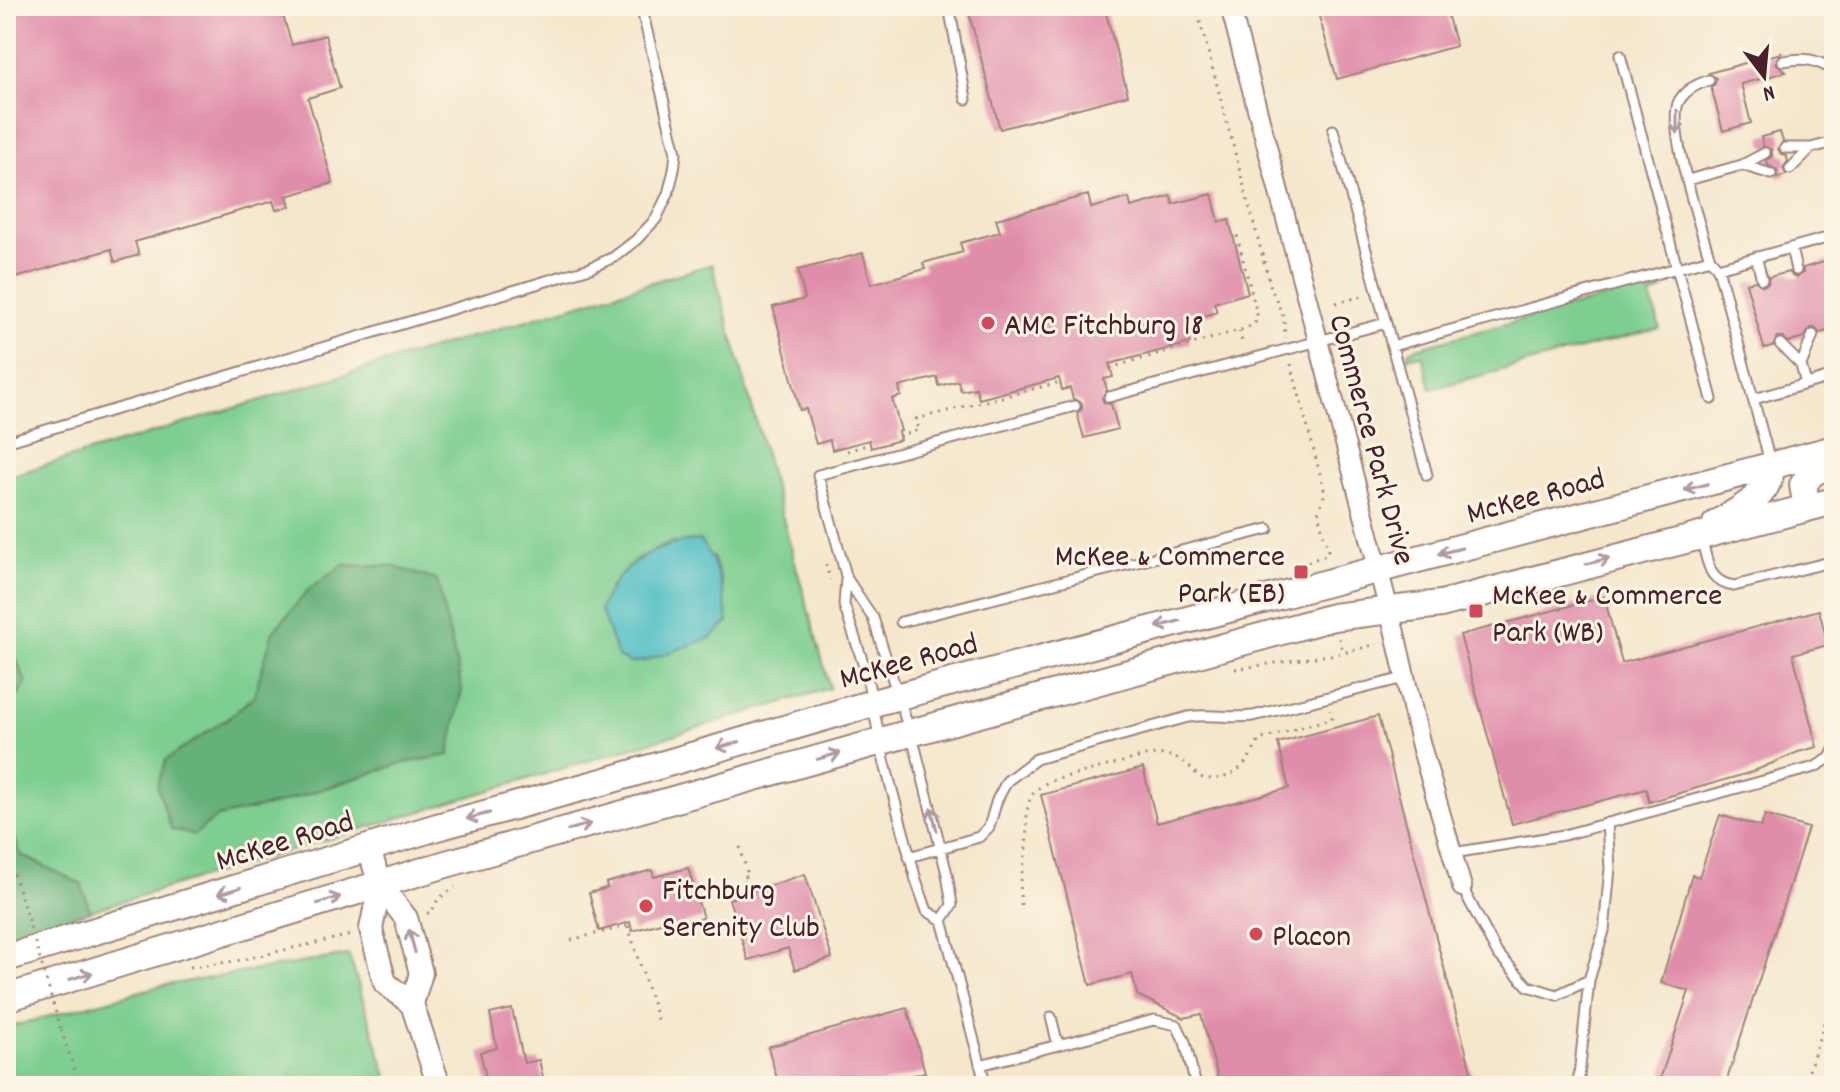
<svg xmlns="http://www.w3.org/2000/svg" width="1840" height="1092" font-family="Dekko,sans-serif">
	<rect width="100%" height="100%" fill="#fcf5e5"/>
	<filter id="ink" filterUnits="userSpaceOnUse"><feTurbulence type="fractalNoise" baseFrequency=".0125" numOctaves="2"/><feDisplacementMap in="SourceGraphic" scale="16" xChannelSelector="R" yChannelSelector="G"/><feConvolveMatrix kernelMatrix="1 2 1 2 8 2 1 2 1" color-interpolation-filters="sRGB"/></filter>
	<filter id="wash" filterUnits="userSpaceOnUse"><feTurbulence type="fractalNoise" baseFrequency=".006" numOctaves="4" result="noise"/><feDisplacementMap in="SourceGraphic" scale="32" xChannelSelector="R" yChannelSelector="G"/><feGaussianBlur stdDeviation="1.8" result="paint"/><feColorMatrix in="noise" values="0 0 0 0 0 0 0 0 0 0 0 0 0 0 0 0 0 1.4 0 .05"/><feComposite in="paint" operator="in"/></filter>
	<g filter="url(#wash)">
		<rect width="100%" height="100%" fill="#f4e7cc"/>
		<path fill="#7dce90" stroke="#64765e" stroke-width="2" fill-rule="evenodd" d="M712,264L830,688L90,911L81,884L21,855L6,816V714L26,683L6,634V477ZM672,542L713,557L721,579L728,622L609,588L636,559ZM273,632L449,755L399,764L277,804L217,817L232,715L254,696Z
			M1648,286L1664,289L1651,296L1660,328L1431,389L1422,355L1407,358L1409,351L1416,348Z
			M349,955L390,1086H6V1028L160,986Z"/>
		<path fill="#66b17a" stroke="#586852" stroke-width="2" d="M343,565L392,566L437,580L462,689L449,755L399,764L277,804L217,817L194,835L171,829L157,785L166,760L232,715L254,696L273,632L309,589Z
			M6,634L26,683L6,714Z
			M6,816L21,855L81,884L90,911L6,936Z"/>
		<path fill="#4fbec4" stroke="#4c6e78" stroke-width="2" d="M700,540C719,565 723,590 728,622L710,638L645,661L630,663L618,657L600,609C618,564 653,544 700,540Z"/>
		<g id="blocks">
			<path fill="#e08daa" d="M6,6H280L292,45L325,35L340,88L308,98L333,183L287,196L290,206L276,210L273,201L135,242L139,255L115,262L111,249L6,281Z
				M967,6H1104L1128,95L1000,129Z
				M1316,6H1445L1456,46L1337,79Z
				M1781,53L1776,63L1786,72L1741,84L1751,123L1723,131L1711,87L1715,84L1716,78L1709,73Z
				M1780,132L1783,141L1778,149L1781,154L1786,156L1788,161L1783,168L1786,175L1777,178V170L1768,165L1767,160L1772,156V150L1763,146L1761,137Z
				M1212,194L1219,222L1229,220L1248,293L1214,303L1217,312L1197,318L1200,328L1187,331L1190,343L1109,364L1113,377L1104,379L1107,390L1102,398L1104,403L1111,404L1118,429L1084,438L1077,413L1082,409V403L1073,399L1070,388L1062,390L1059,378L979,399L976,388L961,391L958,381L939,386L937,377L899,387L901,396L892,399L901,431L898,432L900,440L871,448L869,440L832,450L830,440L816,444L806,409L800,410L773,307L805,299L798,270L863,253L871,284L925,269L923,263L963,252L960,243L1000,232L996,219L1088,195L1091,208L1129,198L1131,207L1171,196L1173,204Z
				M1834,259V329L1820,333L1816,328H1811L1804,337L1788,342L1783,337H1777L1773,346L1764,348L1746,283L1755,281L1763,286L1768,284L1769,277L1789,272L1793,277H1798L1803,273V268Z
				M1604,597L1622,663L1819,610L1828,645L1793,654L1817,747L1798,752L1752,772L1649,802L1646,789L1512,824L1460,635Z
				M1378,716L1475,1086H1220L1201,1014L1184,1018L1137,995L1132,974L1090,985L1041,795L1143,768L1157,823L1289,788L1278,743Z
				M1720,815L1761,827L1765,815L1808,828L1725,1086H1658L1689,991L1661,983L1692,875L1699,877Z
				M688,868L703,918L666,929L664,922L632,931L630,922L599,931L589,893L607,888L606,883L652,870L654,877Z
				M805,874L832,958L795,970L788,948L748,960L729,899Z
				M907,1008L925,1072L874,1086H779L768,1047Z
				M512,1009L524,1063L539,1060L545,1086H488L480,1052L497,1048L490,1014Z"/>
		</g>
	</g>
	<g filter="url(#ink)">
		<use href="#blocks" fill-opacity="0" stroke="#9f837c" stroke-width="2"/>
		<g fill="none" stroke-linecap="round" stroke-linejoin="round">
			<g stroke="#9f837c" stroke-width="13">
				<path id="service" d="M949,6L966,99
					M1620,55L1712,399
					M1783,61C1803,57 1817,59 1834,71
					M1709,80C1696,85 1686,89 1679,101C1666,126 1701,229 1710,259
					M1333,130L1386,323
					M1785,148H1811
					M1742,165L1765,153
					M1790,169L1811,148L1834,142
					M1688,180L1742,165L1771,174
					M1791,248L1796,270
					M1756,257L1762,279
					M1718,268L1834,236
					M1780,344L1801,365
					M1392,346L1427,475
					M1806,384L1801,365L1813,335
					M1109,397L1386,323L1392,346L1710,259L1718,268L1770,462
					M1754,399L1834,376
					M6,442L590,268L614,257L636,240L656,219L668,194L674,170L676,153L641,6
					M1701,537C1708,561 1707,582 1734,586L1834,561
					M846,579L844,605L866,672L884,760L916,880L927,911L942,920L986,1086
					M901,622L1268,529
					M1453,853L1564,835L1815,767L1830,758L1834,750
					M909,857L979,837L989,827L997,800L1007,781L1036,759L1188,717C1211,713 1230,719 1253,716L1404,678
					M1462,887L1497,953L1528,986L1557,995L1589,980L1604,931L1610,868L1607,823
					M942,920L952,905L947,874L916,751L873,618L847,579L818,475L1075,406
					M1058,1045L1154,1020L1177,1025L1185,1042L1196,1086
					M980,1065L1058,1045L1051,1017
					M1578,1086L1589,980"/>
			</g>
			<g stroke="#9f837c" stroke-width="22">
				<path id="minor" d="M1230,6L1395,633L1421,746L1462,887"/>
			</g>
			<g stroke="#9f837c" stroke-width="26">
				<path id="tertiary" d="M369,849L380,885L406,918L421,973L412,1004
					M380,885L371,929L385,983L412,1004L439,1086"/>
			</g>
			<g stroke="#9f837c" stroke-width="30">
				<path id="secondary" d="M1807,508L1803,485L1811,474L1834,461
					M1716,524C1738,510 1770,497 1771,467
					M6,958L437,827L606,781L873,703L1834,449
					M6,998L446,864L910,733L1333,617L1441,604L1834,501"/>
			</g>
			<path stroke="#9f837c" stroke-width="3" stroke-dasharray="2 6" stroke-linecap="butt" d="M1196,6L1271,288L1284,318L1285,338
				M1336,303L1363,296
				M1239,331L1243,345
				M1291,364L1325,493L1318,513L1328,551L1326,555L1297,566
				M1110,368L1247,328L1255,323L1257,314L1237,236H1233
				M899,436L919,430L916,419L1060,382
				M847,451L870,444
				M826,564L830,580
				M1339,638L1343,653
				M1235,669L1343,653L1377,644
				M849,670L850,686
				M740,847L748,876L742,877L747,893
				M6,851L28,919
				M1021,905C1018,885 1024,867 1026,848C1028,832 1024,811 1031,797C1035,789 1043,785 1050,781L1149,755C1173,753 1184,759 1199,777C1230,785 1247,766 1259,740L1332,718L1330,710
				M427,913H431L438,899L455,887
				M628,926L659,1025
				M571,940L631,925
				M190,967L236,961L351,935
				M61,1030L80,1086
				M6,1043L21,1086
				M1804,1086L1834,991"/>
			<use href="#service" stroke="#fff" stroke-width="9"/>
			<use href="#minor" stroke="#fff" stroke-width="18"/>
			<use href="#tertiary" stroke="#fff" stroke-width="22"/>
			<use href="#secondary" stroke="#fff" stroke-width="26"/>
			<path stroke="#9f837c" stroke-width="3" stroke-dasharray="2 6" stroke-linecap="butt" d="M28,919L61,1030"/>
		</g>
		<defs><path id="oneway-shaft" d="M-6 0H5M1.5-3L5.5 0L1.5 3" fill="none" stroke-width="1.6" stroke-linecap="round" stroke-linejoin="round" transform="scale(2)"/></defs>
		<g stroke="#ae9aa0">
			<use href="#oneway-shaft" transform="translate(1677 122) rotate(90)"/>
			<use href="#oneway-shaft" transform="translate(1696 487) rotate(165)"/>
			<use href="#oneway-shaft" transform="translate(1450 551) rotate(166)"/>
			<use href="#oneway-shaft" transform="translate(1598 561) rotate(-15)"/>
			<use href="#oneway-shaft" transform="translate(1168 624) rotate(165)"/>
			<use href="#oneway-shaft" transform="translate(728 745) rotate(164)"/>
			<use href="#oneway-shaft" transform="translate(829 756) rotate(-16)"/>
			<use href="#oneway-shaft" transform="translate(478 816) rotate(165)"/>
			<use href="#oneway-shaft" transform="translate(934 819) rotate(-104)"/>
			<use href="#oneway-shaft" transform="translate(579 827) rotate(-16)"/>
			<use href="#oneway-shaft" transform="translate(229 891) rotate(163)"/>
			<use href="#oneway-shaft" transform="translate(329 900) rotate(-17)"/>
			<use href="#oneway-shaft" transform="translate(412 941) rotate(-105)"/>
			<use href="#oneway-shaft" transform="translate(81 976) rotate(-17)"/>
		</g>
	</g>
	<g fill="#d1495b" stroke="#fcf5e5" stroke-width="3">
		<circle cx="988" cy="323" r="8"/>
		<rect x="1293" y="564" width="16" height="16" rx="4"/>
		<rect x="1468" y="603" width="16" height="16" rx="4"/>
		<circle cx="646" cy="906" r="8"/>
		<circle cx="1256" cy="934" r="8"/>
	</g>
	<g text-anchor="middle" stroke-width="6" stroke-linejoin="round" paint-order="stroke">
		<g font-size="32" fill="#4a1f2b" stroke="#fcf5e5" text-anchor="start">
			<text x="1004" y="334">AMC Fitchburg 18</text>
			<text x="1285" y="565" text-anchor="end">McKee &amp; Commerce<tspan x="1285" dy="37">Park (EB)</tspan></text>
			<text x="1492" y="604">McKee &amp; Commerce<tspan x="1492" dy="37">Park (WB)</tspan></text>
			<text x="662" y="899">Fitchburg<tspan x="662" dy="37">Serenity Club</tspan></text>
			<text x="1272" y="945">Placon</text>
		</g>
		<g font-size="32" fill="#4a1f2b" stroke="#fcf5e5">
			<text transform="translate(1374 439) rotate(75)" y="11">Commerce Park Drive</text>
			<text transform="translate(1535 494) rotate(-15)" y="11">McKee Road</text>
			<text transform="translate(908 659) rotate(-15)" y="11">McKee Road</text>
			<text transform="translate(284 839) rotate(-17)" y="11">McKee Road</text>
		</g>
	</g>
	<rect width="1840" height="1092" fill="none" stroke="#fcf5e5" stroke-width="32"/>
	<g transform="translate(1764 76) rotate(164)" stroke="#fcf5e5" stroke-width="6" paint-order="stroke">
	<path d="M0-6L14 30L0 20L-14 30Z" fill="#4a1f2b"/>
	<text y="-12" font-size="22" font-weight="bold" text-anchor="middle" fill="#4a1f2b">N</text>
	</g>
</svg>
